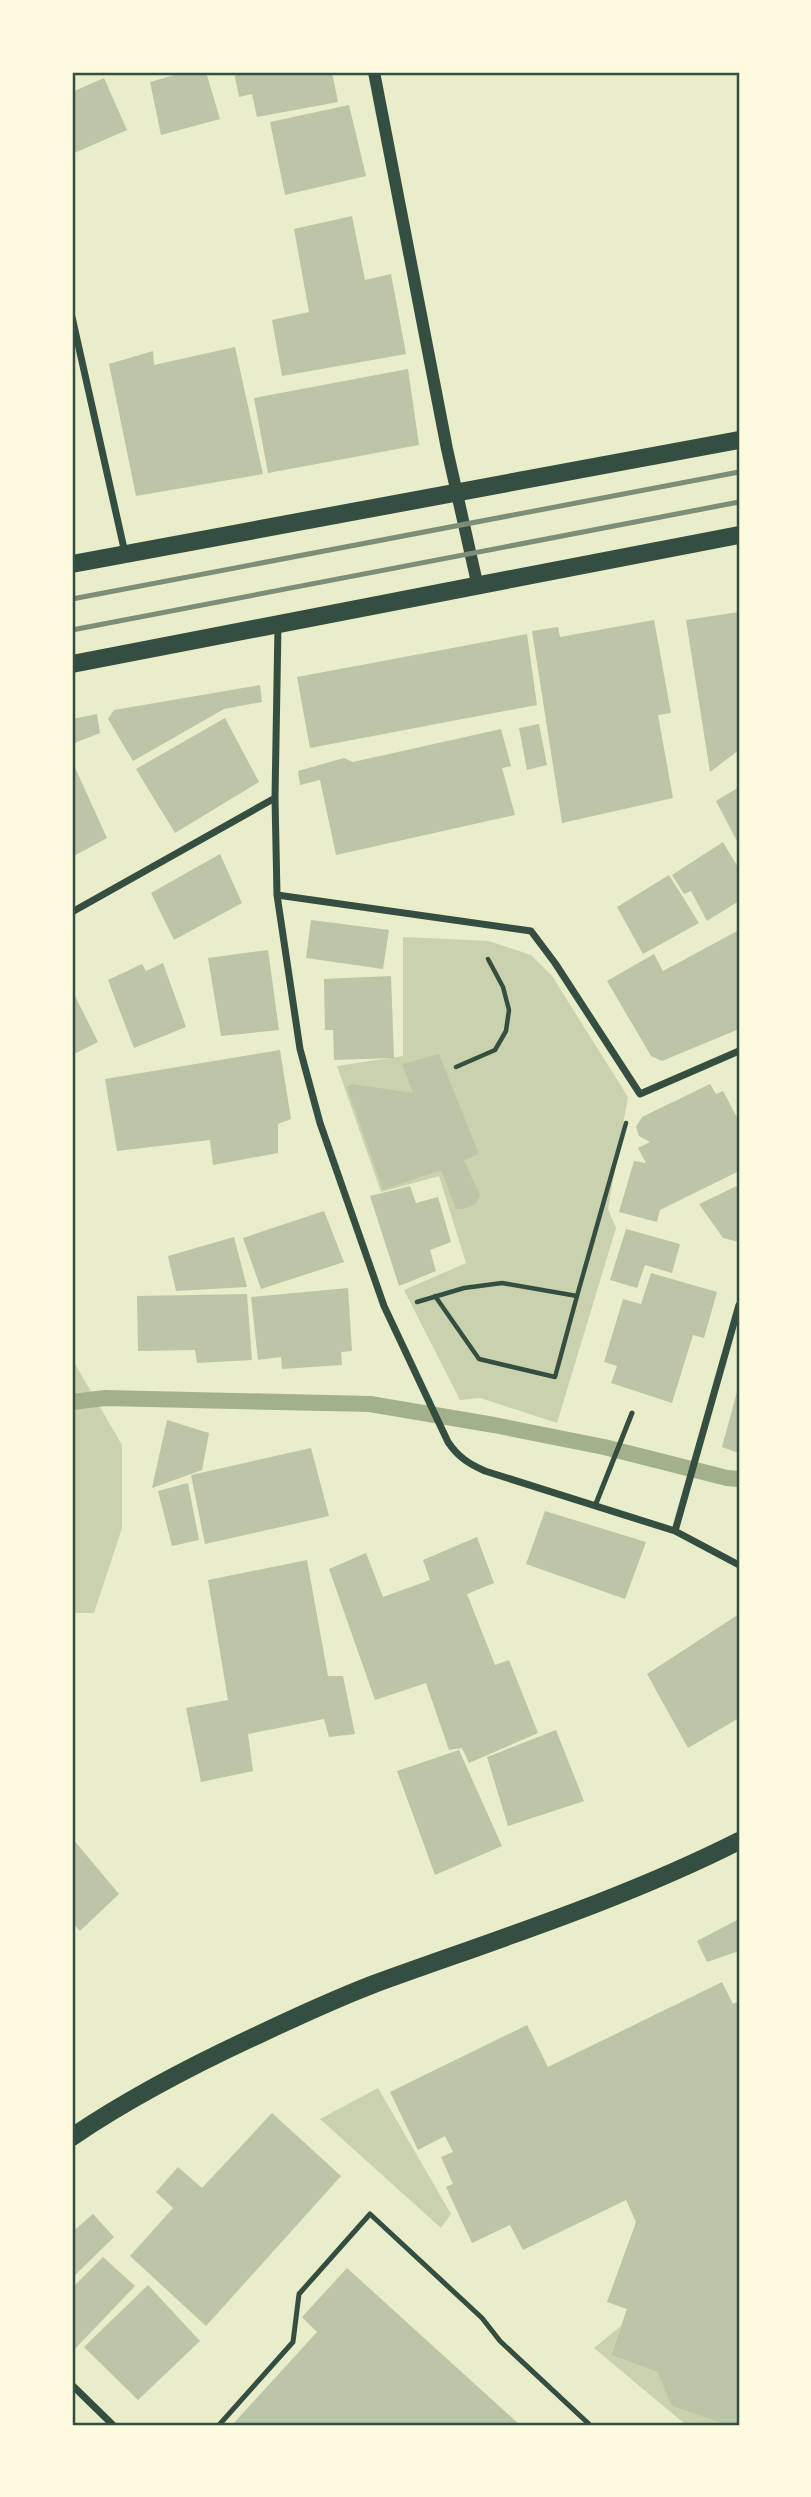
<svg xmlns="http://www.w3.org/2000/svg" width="811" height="2497" font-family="Jost,sans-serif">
	<rect width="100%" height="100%" fill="#e9edc9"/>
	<path fill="#cad2ad" d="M403,937L489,941L531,955L552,976L628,1097L608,1209L616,1228L557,1423L480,1398L460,1400L404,1290L466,1263L439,1176L381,1192L337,1066L403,1056Z
		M72,1359L122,1445V1528L94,1613H72Z
		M378,2088L451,2214L441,2228L320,2119Z
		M621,2326L611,2355L657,2372L673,2406L727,2425H686L594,2348Z"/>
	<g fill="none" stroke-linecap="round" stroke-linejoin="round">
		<path stroke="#a3b18a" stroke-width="16" d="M72,1402L105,1398L370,1404L494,1425L604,1447L727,1478L739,1479"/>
	</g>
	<path fill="#bcc5a7" d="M185,72H206L220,119L161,135L150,82Z
		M234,72H332L338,102L257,117L252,94L239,97Z
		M104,78L127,130L72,154V92Z
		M349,105L366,176L285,195L270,122Z
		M352,216L365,280L391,274L406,354L282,376L272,320L309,312L294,229Z
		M235,347L263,474L136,496L109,364L153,351L154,365Z
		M408,369L419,445L268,473L254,398Z
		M739,612V750L710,772L686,620Z
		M654,620L671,713L658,715L673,798L562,823L532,631L558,627L560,637Z
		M527,634L537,705L310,748L297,677Z
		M260,685L262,702L224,709L133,761L108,719L114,710Z
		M97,714L100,733L72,744V719Z
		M225,718L259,782L175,833L136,769Z
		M539,724L547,765L527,770L519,728Z
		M501,729L511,766L502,768L515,815L336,855L320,780L300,785L298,771L344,758L353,762Z
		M72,761L107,838L72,857Z
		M739,787V845L716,801Z
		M723,842L739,869V901L707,921L691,891L684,894L672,875Z
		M220,854L242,903L174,940L151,893Z
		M669,875L699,923L643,954L617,907Z
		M311,920L389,930L383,969L306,958Z
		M739,930V1029L662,1061L651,1056L607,981L654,954L663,971Z
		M268,950L279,1030L221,1036L208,958Z
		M163,963L186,1027L134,1048L108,980L142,964L146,971Z
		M391,976L394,1058L334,1060L333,1030H325L324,979Z
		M72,990L98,1042L72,1055Z
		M280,1050L291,1119L278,1124V1153L213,1165L210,1140L117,1151L105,1079Z
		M439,1054L479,1154L464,1160L480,1195L476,1204L463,1209H456L441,1170L383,1190L347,1087L352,1084L413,1093L402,1064Z
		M710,1084L716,1094L723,1091L739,1121V1171L660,1210L657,1222L619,1212L634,1161L646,1163L638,1148L650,1142L639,1136L636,1127L642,1117Z
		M739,1185V1242L723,1238L699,1204Z
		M410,1186L416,1203L438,1197L451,1242L430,1250L436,1271L399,1286L370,1196Z
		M324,1211L344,1262L261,1289L243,1238Z
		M626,1229L680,1244L672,1273L645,1265L637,1288L610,1280Z
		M234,1237L247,1287L176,1291L168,1256Z
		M651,1273L717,1292L704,1338L693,1335L672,1403L611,1383L617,1366L604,1362L623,1299L641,1304Z
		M348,1288L352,1351L341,1352L342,1365L282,1369L281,1357L258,1360L251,1297Z
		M247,1294L252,1360L197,1363L195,1350L138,1351L137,1296Z
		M738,1388L739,1452H736L722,1447Z
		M167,1420L209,1433L202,1470L152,1488Z
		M311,1448L329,1516L205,1544L191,1475Z
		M188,1483L199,1540L172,1546L158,1491Z
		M545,1511L646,1542L625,1599L526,1564Z
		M477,1537L494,1583L467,1594L495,1665L509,1660L538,1733L469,1763L462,1748L449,1750L426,1683L375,1700L329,1569L366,1553L383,1597L430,1580L423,1560Z
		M307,1560L328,1676H343L355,1734L329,1737L324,1719L248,1734L253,1771L201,1782L186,1708L228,1700L208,1580Z
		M739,1614V1718L688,1748L647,1674Z
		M556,1730L584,1801L508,1826L487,1757Z
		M459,1750L502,1846L435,1875L397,1771Z
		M72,1838L119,1894L80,1931L73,1923L72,1924Z
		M739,1919V1951L707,1962L697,1941Z
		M722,1982L733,2004L739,2001V2425H727L672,2406L657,2372L611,2355L627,2309L607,2302L636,2222L626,2200L523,2250L510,2225L472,2243L446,2187L453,2184L441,2157L453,2152L445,2136L418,2150L390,2092L527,2025L548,2067Z
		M272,2113L341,2176L206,2326L130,2256L173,2208L156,2192L178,2167L202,2188Z
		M93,2214L114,2237L72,2278V2224L76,2229Z
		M103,2257L135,2286L72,2352V2288Z
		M347,2268L520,2425H232L317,2332L302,2317Z
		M148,2285L200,2341L138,2400L84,2347Z"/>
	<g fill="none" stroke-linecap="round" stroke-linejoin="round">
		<path stroke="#344e41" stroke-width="4.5" d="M456,1067L495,1050L506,1031L509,1010L503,987L488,959
			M435,1296L479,1359L555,1377L577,1296
			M417,1302L464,1288L502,1283L577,1296L626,1123"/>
		<path stroke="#344e41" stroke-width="5" d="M595,1506L632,1413
			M219,2425L293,2342L299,2294L370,2214L482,2318L500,2341L590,2425"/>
		<path stroke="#344e41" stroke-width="7" d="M72,317L125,553
			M278,626L275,798L277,895L300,1049L320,1123L384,1306L448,1442C458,1457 469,1464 485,1471L675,1531L739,1565
			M277,895L531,931L555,963L640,1094L739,1051
			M72,912L275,798
			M675,1531L739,1305
			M72,2385L113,2425"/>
		<path stroke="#344e41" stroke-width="12" d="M374,72L447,449L478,587"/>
		<path stroke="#344e41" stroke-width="18" d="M72,564L739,440
			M72,664L739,535
			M72,2137C131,2097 193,2065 258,2035C296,2017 335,1999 374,1984C498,1939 622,1900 739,1841"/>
		<path stroke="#7c8e77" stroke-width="5" d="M72,599L739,472
			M72,630L739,502"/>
	</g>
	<rect width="811" height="2497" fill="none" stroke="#fefae0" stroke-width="147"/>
	<rect x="74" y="74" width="664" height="2350" fill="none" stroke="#344e41" stroke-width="2.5"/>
</svg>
